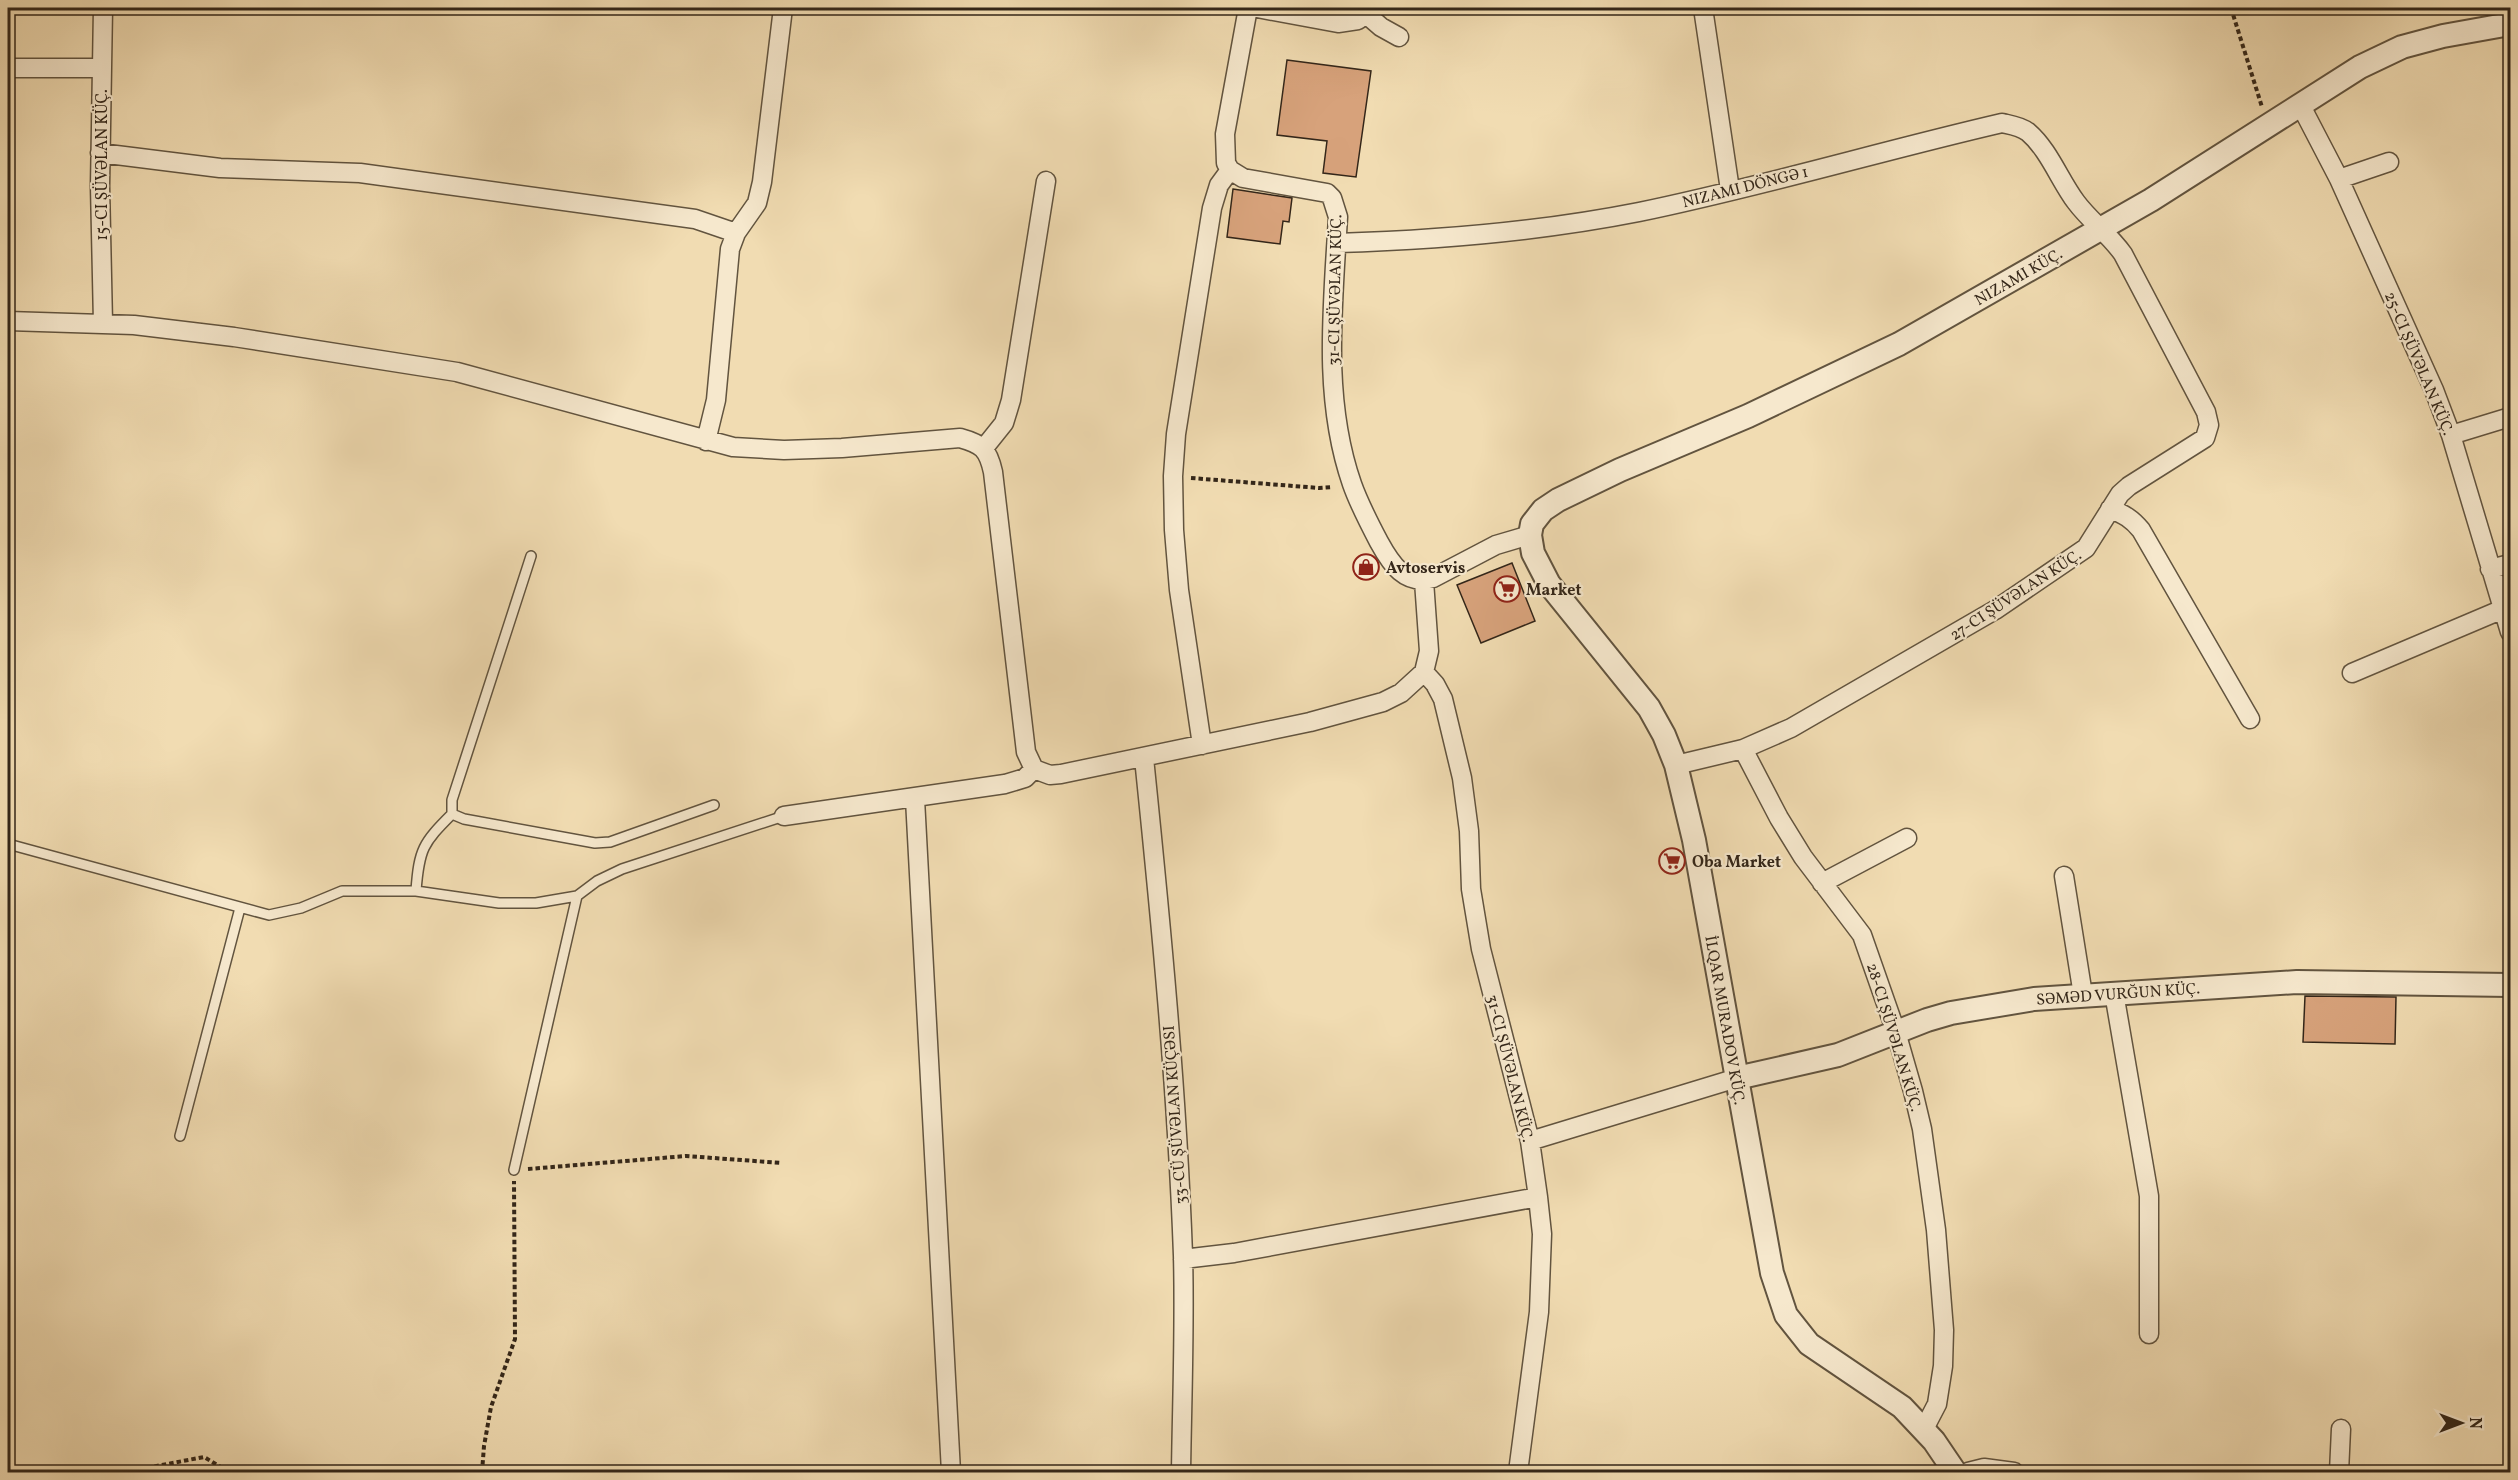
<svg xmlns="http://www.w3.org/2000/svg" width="2518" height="1480" font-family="Vollkorn,serif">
	<rect width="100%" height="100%" fill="#f1dcb2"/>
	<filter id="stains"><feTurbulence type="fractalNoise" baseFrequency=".00333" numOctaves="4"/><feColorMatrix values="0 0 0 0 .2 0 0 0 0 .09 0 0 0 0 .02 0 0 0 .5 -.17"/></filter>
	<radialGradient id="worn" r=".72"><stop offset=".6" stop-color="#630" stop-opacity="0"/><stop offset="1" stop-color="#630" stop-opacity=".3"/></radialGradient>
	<path fill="#d7a27b" stroke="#332619" stroke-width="1.5" d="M1287,60L1371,71L1356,177L1323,173L1327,141L1277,135Z
		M1233,189L1292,198L1289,222L1283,221L1280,244L1227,237Z
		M1512,563L1535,621L1481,643L1457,585Z
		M2305,996L2396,997L2395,1044L2303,1042Z"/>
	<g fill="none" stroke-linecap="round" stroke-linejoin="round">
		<g stroke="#62543f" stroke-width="12">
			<path id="service" d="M531,556L452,800V814L464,819L595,843L610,842L714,805
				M8,844L269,915L301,908L342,891H416L499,903H536L577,896
				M416,891C419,849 423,843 452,814
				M180,1136L240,908
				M514,1170L577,896L597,881L622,869L784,816"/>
		</g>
		<g stroke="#62543f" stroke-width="21">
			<path id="minor" d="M103,8L100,186L103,323
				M1248,8L1225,134L1226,163L1230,170L1243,178L1327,193L1332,198L1338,217C1333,305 1322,398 1352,484C1359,504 1369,523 1379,542C1391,564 1405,586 1433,578L1496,545L1530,535
				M1257,8L1338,23L1358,20L1372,8
				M1703,8L1730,190
				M1366,14L1381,27L1399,37
				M8,68H101
				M2300,104L2339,179L2434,390L2451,435L2510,632
				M100,153L220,168L360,173L695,219L736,233
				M2339,179L2389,162
				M1337,243C1440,240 1538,232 1639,212C1761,187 1881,151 2002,123C2011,125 2020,126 2028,132C2049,150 2060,181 2076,202C2090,221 2109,234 2123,254L2206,412L2209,425L2205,438L2129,486L2120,494L2086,548L1995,610L1791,728L1743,749L1676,765
				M8,321L134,325L234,337L457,372L733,447L784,450L842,448L960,438C982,444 988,449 993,472L1026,752L1034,769L1050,775L1061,774L1310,722L1383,702L1401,693L1424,672L1429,651L1424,581
				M2451,435L2510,417
				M706,441L716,400L730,249L736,233L757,203L762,182L783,8
				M984,448L1004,423L1011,400L1046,181
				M2110,509C2124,514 2132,519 2141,530L2250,719
				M2490,569L2510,564
				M1424,672L1435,684L1443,699L1462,778L1469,831L1471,889L1481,949L1530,1141L1538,1197L1542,1234L1539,1312L1518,1472
				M2352,673L2503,609
				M1202,745L1179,590L1174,530L1173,476L1176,434L1212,208L1219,185L1230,170
				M1743,749L1779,818L1803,857L1862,935L1896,1032L1913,1091L1922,1129L1936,1230L1944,1330L1943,1366L1937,1404L1924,1429
				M1144,758C1161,923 1177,1089 1183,1255C1185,1327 1182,1400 1181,1472
				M915,799L951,1472
				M784,816L1005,784L1025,778L1034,769
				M2064,876L2083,995
				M1822,883L1907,838
				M2114,993L2149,1196V1334
				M1530,1141L1737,1078
				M1183,1259L1234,1253L1538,1197
				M1968,1472L1984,1468L2014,1472
				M2339,1472L2341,1429"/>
		</g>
		<g stroke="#62543f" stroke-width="26">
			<path id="tertiary" d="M1737,1078L1838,1055L1927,1020L1951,1013L2034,999L2297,982L2510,985
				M1955,1472L1934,1441L1902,1407L1809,1344L1786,1315L1772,1273L1694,840L1676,765L1664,735L1649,708L1549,584L1533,553L1530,535L1532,524L1543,510L1558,500L1620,470L1748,416L1899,344L2151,200L2360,67L2402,47L2443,36L2510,24"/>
		</g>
		<path stroke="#332619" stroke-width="4" stroke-dasharray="4.5 3" stroke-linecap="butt" d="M2231,8L2262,107
			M1191,478L1319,488L1333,487
			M528,1169L686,1156L782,1163
			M125,1472L204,1457L229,1472
			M482,1472L484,1446L491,1407L515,1339L514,1181"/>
		<use href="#service" stroke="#f6e8cd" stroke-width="9"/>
		<use href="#minor" stroke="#f6e8cd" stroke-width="18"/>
		<use href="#tertiary" stroke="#f6e8cd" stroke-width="22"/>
	</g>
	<defs>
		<g id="shop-ring" transform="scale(1.35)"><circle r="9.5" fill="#f6e8cd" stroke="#8f2418" stroke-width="1.5"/><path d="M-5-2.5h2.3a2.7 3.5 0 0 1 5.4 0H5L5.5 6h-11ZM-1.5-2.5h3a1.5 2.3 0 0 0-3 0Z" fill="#8f2418"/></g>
		<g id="supermarket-ring" transform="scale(1.35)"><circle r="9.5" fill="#f6e8cd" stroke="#8f2418" stroke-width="1.5"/><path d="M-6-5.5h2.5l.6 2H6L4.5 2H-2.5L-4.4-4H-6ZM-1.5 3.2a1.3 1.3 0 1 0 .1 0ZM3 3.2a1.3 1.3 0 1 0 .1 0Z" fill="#8f2418"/></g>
	</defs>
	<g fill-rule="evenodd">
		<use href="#shop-ring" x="1366" y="567"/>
		<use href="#supermarket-ring" x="1507" y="589"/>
		<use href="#supermarket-ring" x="1672" y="861"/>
	</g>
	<g text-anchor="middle" stroke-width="4.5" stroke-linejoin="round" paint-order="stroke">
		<g font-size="16" fill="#332619" stroke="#f6e8cd">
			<text transform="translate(101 165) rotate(-90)" y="6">15-CI ŞÜVƏLAN KÜÇ.</text>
			<text transform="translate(1745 186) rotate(-14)" y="6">NIZAMI DÖNGƏ 1</text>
			<text transform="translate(2018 276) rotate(-30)" y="6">NIZAMI KÜÇ.</text>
			<text transform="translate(1334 290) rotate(-89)" y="6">31-CI ŞÜVƏLAN KÜÇ.</text>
			<text transform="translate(2420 363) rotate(67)" y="6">25-CI ŞÜVƏLAN KÜÇ.</text>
			<text transform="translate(2015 594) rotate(-33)" y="6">27-CI ŞÜVƏLAN KÜÇ.</text>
			<text transform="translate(2118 993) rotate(-4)" y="6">SƏMƏD VURĞUN KÜÇ.</text>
			<text transform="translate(1726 1020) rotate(80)" y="6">İLQAR MURADOV KÜÇ.</text>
			<text transform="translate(1895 1037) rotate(73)" y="6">28-CI ŞÜVƏLAN KÜÇ.</text>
			<text transform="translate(1511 1068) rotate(76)" y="6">31-CI ŞÜVƏLAN KÜÇ.</text>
			<text transform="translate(1174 1115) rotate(-94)" y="6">33-CÜ ŞÜVƏLAN KÜÇƏSI</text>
		</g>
		<g font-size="16" font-weight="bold" fill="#332619" stroke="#f6e8cd" text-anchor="start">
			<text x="1386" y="573">Avtoservis</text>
			<text x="1526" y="595">Market</text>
			<text x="1692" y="867">Oba Market</text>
		</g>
	</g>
	<rect width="2518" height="1480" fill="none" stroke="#f1dcb2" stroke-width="30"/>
	<rect x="9" y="9" width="2500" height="1462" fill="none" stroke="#332619" stroke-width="3"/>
	<rect x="15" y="15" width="2488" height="1450" fill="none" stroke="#332619" stroke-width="1.5"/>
	<g transform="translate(2461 1423) rotate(90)" stroke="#f6e8cd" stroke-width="4.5" paint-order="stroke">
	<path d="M0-4.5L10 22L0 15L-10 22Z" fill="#332619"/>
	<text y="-9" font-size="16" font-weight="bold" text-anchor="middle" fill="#332619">N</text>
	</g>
	<rect width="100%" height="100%" filter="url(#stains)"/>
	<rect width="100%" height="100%" fill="url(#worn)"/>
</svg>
